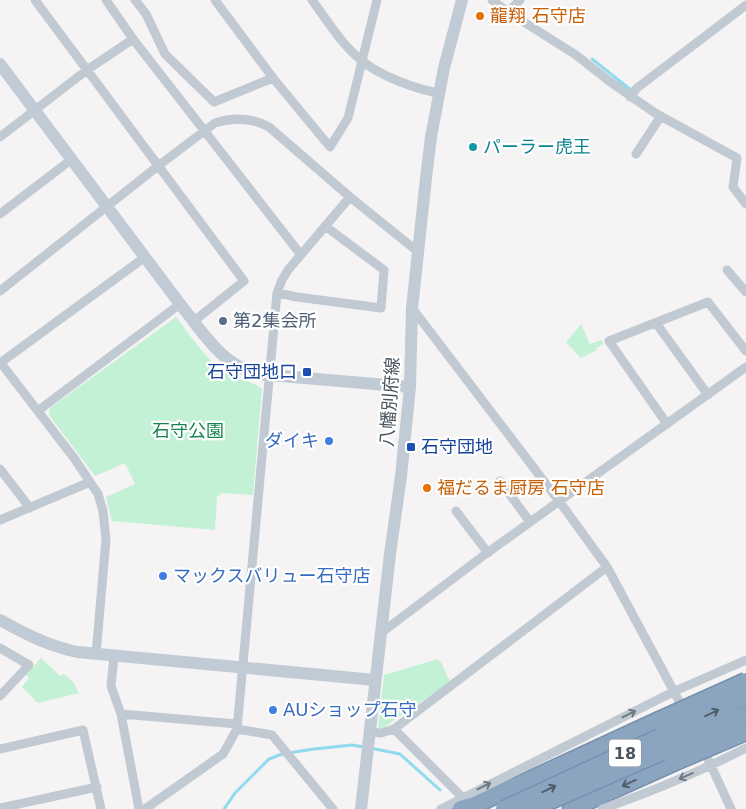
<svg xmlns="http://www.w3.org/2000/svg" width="746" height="809" font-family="'DejaVu Sans','Noto Sans JP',sans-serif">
	<rect width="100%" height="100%" fill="#f5f3f3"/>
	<path fill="#c3f1d5" d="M176,317C192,337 207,362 229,375C240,381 253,381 262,389L253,495L221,493L217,497L215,530L112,521L106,497L135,484L125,463L95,476L49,415L50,408Z
		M581,324L590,344L601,340L604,344L596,348L597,350L581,358L566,342Z
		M41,658L60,676L64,674L73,682L79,693L38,703L22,687L29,678L26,675Z
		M438,659L441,662L450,682L383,728H379L378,726L384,675Z"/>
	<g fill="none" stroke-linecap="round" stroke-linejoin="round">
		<path stroke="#90daee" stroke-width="3" d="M592,59L631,90L633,88
			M370,748L400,754L440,790
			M224,809L235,793L269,759L282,754L314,749L352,745L364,747"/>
		<g stroke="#7690ad" stroke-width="19">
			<path id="highway" d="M461,809L475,805L657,721
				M571,809L673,763"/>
		</g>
		<path stroke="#c1cad2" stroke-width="9" d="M35,0L244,281L194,321
			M106,0L133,39L301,255
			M135,0L146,14L165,54L214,102L273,78
			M215,0L273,78L330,147L348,118L377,0
			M312,0C327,20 341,44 361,60C380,76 415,89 439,93
			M492,0L508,12L576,55L609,81L655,113L737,158L733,187L746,204
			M508,12L520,0
			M630,97L637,88L746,5
			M0,137L87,70L133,39
			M636,154L661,116
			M0,214L72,159
			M727,270L746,292
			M0,291L158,166L215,123C234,117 251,117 269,127L350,197L417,251
			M277,293L297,297L381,308L384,270L325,226
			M412,308L559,501L607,567L685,712
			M656,323L708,395
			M0,362L74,458L98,494L103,511L106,540L96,654
			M0,363L145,257
			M39,410L180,304
			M667,424L609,341L708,302L746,351
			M0,469L30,508
			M500,481L530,522
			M456,511L488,553
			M0,520L90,482
			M381,633L487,553L746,367
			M0,648L29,665L0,696
			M114,656L111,686L121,714L139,809
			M121,714L237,724
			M237,729L272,735L333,809
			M394,729L462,797
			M369,732L381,733L394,729L607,567
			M703,748L731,809
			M0,749L83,730L101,809
			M0,808L97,787
			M145,809L223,754L237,729L277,293L282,280L288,270L350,197
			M441,809L675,691L746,660
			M602,809C651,792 699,772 746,748"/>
		<path stroke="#c1cbd6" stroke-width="12" d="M0,64L180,304C202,331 222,366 258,374L410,387
			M0,620C25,634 49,646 77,652L375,680
			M361,809L390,554L401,476L410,387L412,308L426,178L431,137L444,68L462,0"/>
		<use href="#highway" stroke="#8ba5c1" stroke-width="16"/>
		<g stroke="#7690ad" stroke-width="19" stroke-linecap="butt">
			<path id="highway-bridge" d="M657,721L746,681
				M673,763L746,732
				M504,809L746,697
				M532,809L746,715"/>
		</g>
		<use href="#highway-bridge" stroke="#8ba5c1" stroke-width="16"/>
	</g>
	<defs><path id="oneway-shaft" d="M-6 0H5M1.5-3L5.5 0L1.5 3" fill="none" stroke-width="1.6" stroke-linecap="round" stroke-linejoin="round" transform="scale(1.25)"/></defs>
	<g stroke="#505e6b">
		<use href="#oneway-shaft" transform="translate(712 713) rotate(-25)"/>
		<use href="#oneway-shaft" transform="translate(629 783) rotate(155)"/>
		<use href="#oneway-shaft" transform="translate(549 789) rotate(-25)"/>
	</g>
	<g stroke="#6e7983">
		<use href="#oneway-shaft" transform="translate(629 714) rotate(-26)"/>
		<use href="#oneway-shaft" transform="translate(686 776) rotate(157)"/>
		<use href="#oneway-shaft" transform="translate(484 786) rotate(-26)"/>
	</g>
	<g fill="#e8710a" stroke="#fff" stroke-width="2">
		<circle cx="480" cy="16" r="5"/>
		<circle cx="427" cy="488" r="5"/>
	</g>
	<circle fill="#0f9aa8" stroke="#fff" stroke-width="2" cx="473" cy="147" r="5"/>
	<circle fill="#5c6f8a" stroke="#fff" stroke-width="2" cx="223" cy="321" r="5"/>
	<g fill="#1a4fb4" stroke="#fff" stroke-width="2">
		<rect x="302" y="367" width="10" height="10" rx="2.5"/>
		<rect x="406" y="442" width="10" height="10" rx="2.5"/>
	</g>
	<g fill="#3f7fe0" stroke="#fff" stroke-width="2">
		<circle cx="329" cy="441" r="5"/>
		<circle cx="163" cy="576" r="5"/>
		<circle cx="273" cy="710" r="5"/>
	</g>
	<g text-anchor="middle" stroke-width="4.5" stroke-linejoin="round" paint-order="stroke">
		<rect fill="#fff" stroke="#808990" stroke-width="1" x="609" y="739.5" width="32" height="27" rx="4"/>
		<g font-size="16" font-weight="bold" fill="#4a5661">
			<text x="625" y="759">18</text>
		</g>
		<g font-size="18" fill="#c56008" stroke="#fff" text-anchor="start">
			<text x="490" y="22">龍翔 石守店</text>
			<text x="437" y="494">福だるま厨房 石守店</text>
		</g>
		<g font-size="18" fill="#0d838f" stroke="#fff" text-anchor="start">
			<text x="483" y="153">パーラー虎王</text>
		</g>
		<g font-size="18" fill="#4e5e75" stroke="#fff" text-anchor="start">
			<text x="233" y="327">第2集会所</text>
		</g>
		<g font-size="18" fill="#164399" stroke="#fff" text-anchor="end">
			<text x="297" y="378">石守団地口</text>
			<text x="421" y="453" text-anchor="start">石守団地</text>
		</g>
		<g font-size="18" fill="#4a5661" stroke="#fff">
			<text transform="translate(390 402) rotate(-86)" y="6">八幡別府線</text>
		</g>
		<g font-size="18" fill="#17864f" stroke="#fff">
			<text x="188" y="437">石守公園</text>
		</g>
		<g font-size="18" fill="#366cbe" stroke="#fff" text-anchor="start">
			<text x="319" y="447" text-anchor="end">ダイキ</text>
			<text x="173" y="582">マックスバリュー石守店</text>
			<text x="283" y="716">AUショップ石守</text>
		</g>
	</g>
</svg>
